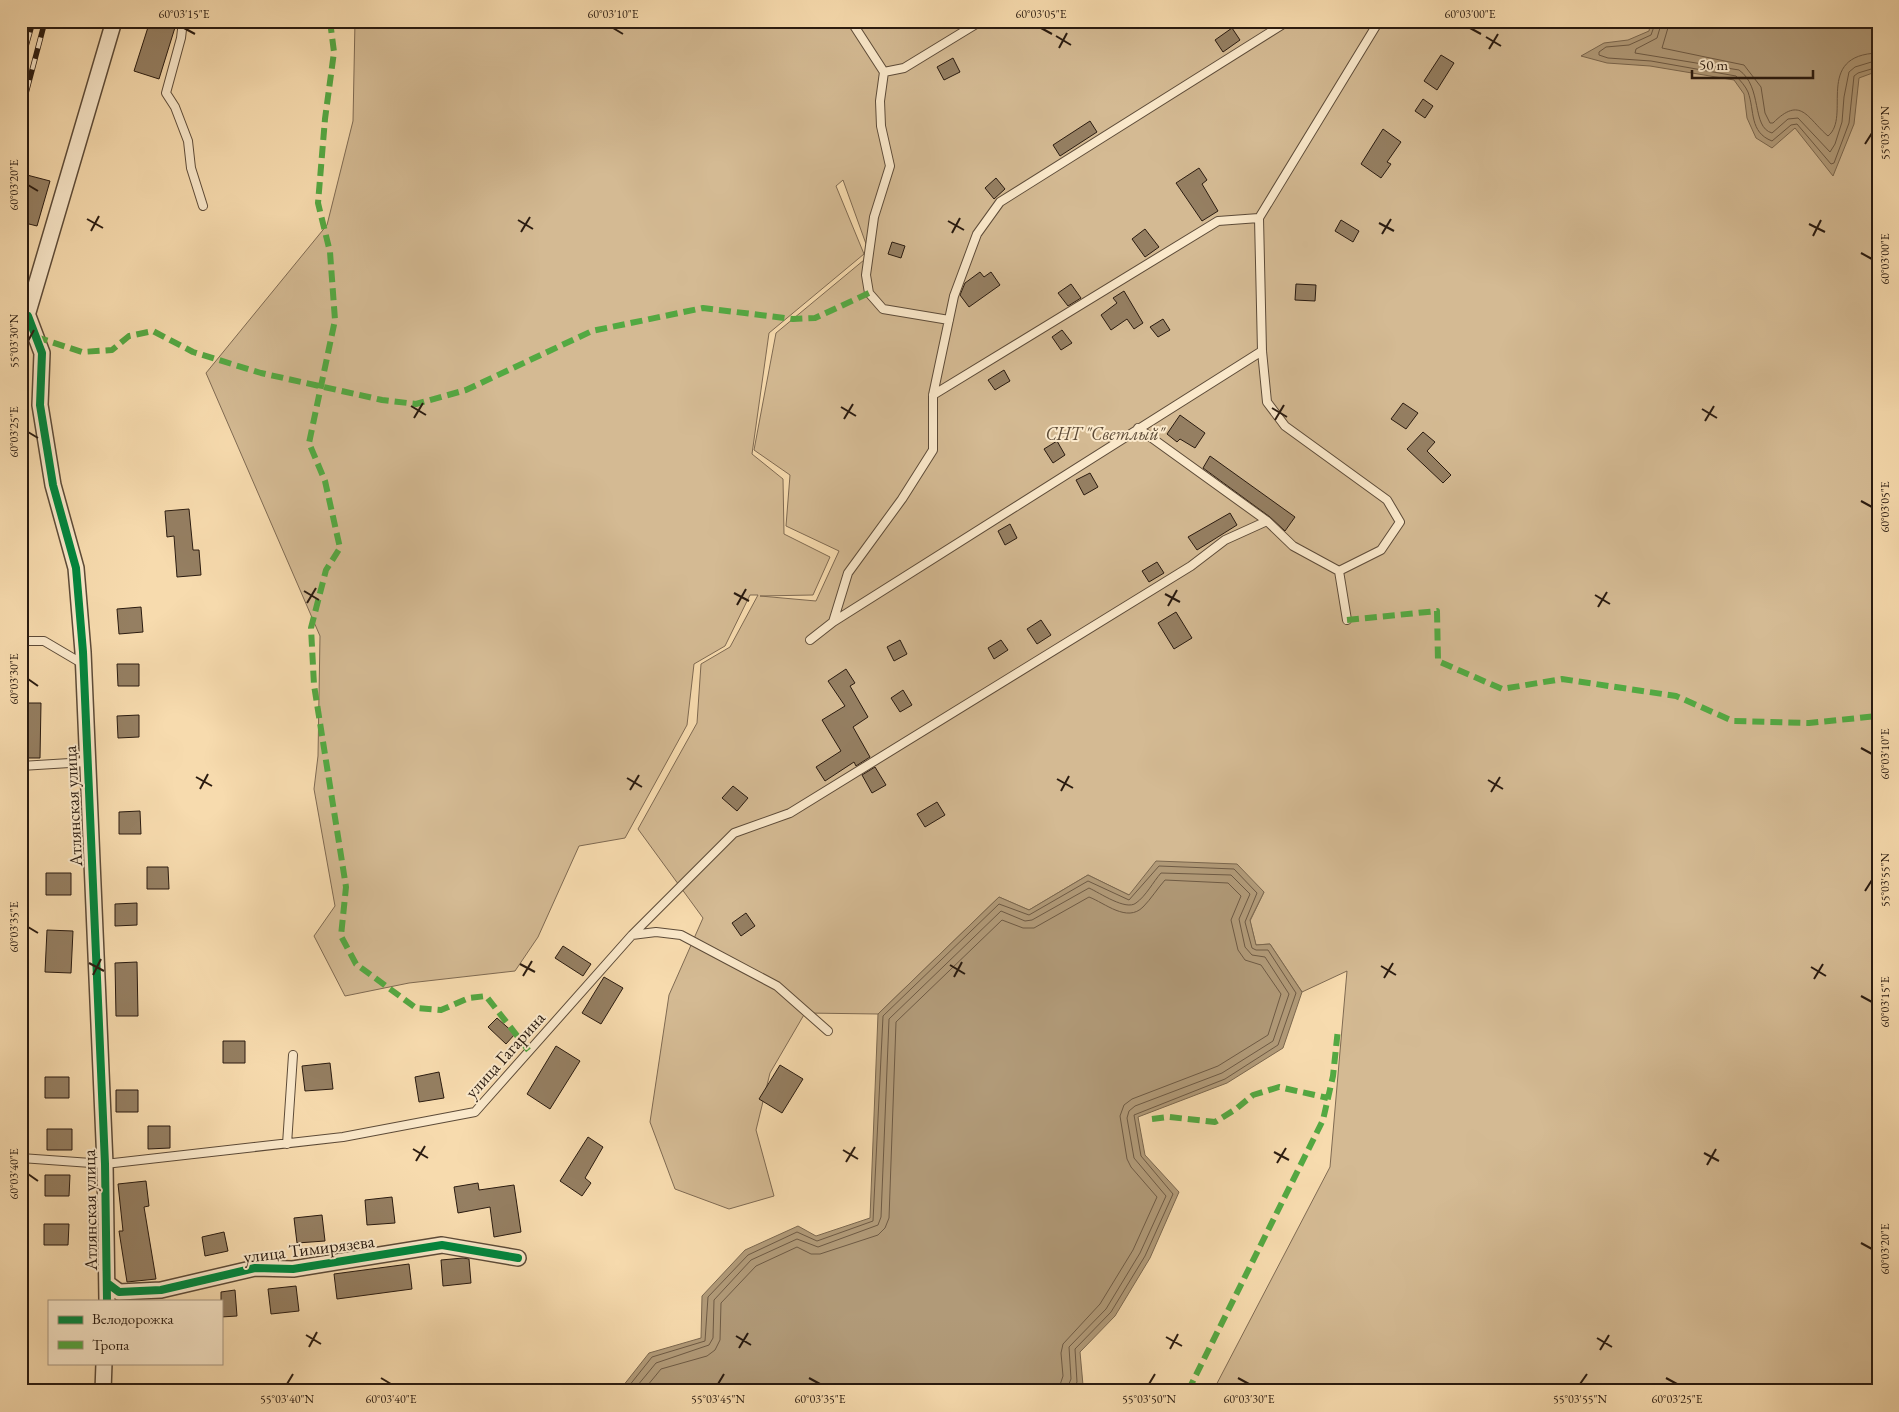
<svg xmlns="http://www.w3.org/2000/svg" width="1899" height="1412" font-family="'EB Garamond',serif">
	<rect width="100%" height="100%" fill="#f7dbae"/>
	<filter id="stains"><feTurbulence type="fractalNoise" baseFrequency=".004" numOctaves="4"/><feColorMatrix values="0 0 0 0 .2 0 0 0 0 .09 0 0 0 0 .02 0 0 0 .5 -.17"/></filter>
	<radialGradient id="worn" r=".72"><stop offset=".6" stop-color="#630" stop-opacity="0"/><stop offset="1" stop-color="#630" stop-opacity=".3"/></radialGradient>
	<path fill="#d4ba93" stroke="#7f6a52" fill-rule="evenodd" d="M355,21H1878V1391H1213L1330,1167L1347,971L1302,992L1270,944L1256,945L1250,921L1264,892L1129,895L1088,875L1029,910L999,897L878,1014L805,1013L770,1073L756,1130L774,1196L729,1209L675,1189L650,1122L669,995L703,918L638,829L697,723L701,664L730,647L758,595H750L725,646L694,664L687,725L625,838L579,846L538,937L515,971L409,983L345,996L314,936L335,906L314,789L318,756L320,636L206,373L327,225L353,121ZM843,180L870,255L776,333L754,450L790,475L786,526L839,551L816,601L760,596L813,595L830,557L784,534L783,479L752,454L769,333L864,254L836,186Z"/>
	<path fill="#b19a78" stroke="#7b674e" d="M1651,21H1878V71L1859,78L1854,124L1833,176L1795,128L1772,148L1756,138L1747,118L1744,94L1734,80L1650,66L1607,63L1581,56L1604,43L1628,40L1649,31Z
		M1156,861L1237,864L1264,892L1250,920L1256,945L1270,944L1302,992L1283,1048L1227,1083L1138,1117L1145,1155L1179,1192L1150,1258L1115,1316L1080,1352L1083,1385L1074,1391H619L649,1353L701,1338L702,1296L745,1250L798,1226L816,1236L870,1218L878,1014L999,897L1029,910L1088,875L1129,895Z"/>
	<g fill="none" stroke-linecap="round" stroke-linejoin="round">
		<path stroke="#6e5a44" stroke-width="1" d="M1656,21L1651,35L1629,45L1606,47L1599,52V55L1608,58L1651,61L1736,76C1740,80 1746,87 1748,92C1755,111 1749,132 1772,141L1791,125L1797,124L1831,164L1834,163L1849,123L1854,76L1858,73L1878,67
			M1662,21L1657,38L1636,49L1635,53L1739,70C1763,87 1751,127 1772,133L1788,119L1798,118L1830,152L1835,144L1842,122L1844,97L1849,72L1855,67L1878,60
			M1670,21L1662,48L1744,65L1761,87L1765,113L1770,123H1773C1801,95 1807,118 1828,136C1852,117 1813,55 1878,53
			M625,1391L652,1357L705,1341L708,1297L748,1255L797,1232L817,1241L873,1221L883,1016L999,904L1029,915L1088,881L1129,900L1159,866L1234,869L1257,893L1245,922L1252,948L1256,950H1268L1296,993L1278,1045L1225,1079L1134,1115L1141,1156L1173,1194L1145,1256L1111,1312L1075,1349L1077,1382L1072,1391
			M633,1391L656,1363L709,1345L713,1338L714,1300L751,1260L797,1239L818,1247L878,1225L881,1217L889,1019L1001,911L1025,921L1032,920L1089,888C1100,893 1126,911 1136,903C1146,896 1153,882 1161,873L1231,875L1250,894L1239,919L1245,947L1252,955L1265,957L1289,994L1273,1041L1222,1073L1135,1106L1129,1111L1127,1118L1134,1158L1166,1196L1140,1253L1106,1309L1069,1347L1071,1379L1066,1391
			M643,1391L661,1369L707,1356L715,1350L720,1340L721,1303L756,1266L797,1247L811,1254H820L878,1235L885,1228L889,1218L896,1022L1002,920L1023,928H1034L1089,897C1105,903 1127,923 1143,907C1151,899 1157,889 1165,880L1228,883L1241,896L1231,920L1238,950L1245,960L1261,965L1281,994L1268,1035L1218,1066L1132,1099L1124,1105L1120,1116L1127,1159L1131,1167L1157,1197L1133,1250L1100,1304L1063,1344L1061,1353L1063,1376L1058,1391"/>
	</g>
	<path fill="#957f62" stroke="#2a1b10" d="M150,21H177L159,79L134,71Z
		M1232,28L1240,40L1223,52L1215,40Z
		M1441,55L1454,63L1437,90L1424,81Z
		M953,58L960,72L944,80L937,67Z
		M1423,99L1433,106L1425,118L1415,111Z
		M1090,121L1097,132L1060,156L1053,145Z
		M1383,129L1401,142L1387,162L1391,164L1381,178L1361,164Z
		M1199,168L1207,180L1202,184L1218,211L1202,221L1176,183Z
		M27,175L50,181L37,226L21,222V195Z
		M996,178L1005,189L994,199L985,188Z
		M1341,220L1359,231L1353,242L1335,231Z
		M1145,229L1159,247L1145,257L1132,239Z
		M892,242L905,246L901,258L888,254Z
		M980,272L984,277L991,272L1000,285L969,307L960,295L965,283Z
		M1071,284L1081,298L1068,306L1058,293Z
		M1296,284L1316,285L1315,301L1295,300Z
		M1124,291L1143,323L1134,329L1127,319L1111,330L1101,315L1117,303L1113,298Z
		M1163,319L1170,330L1158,337L1150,327Z
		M1062,330L1072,343L1061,350L1052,337Z
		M1004,370L1010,381L995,390L988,380Z
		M1403,403L1418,413L1406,429L1391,419Z
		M1180,415L1205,433L1195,448L1180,439L1177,442L1167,434Z
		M1423,432L1435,442L1427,451L1451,475L1443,483L1407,449Z
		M1057,441L1065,455L1053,463L1044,449Z
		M1210,456L1295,517L1285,531L1270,517L1203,468Z
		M1090,473L1098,487L1084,495L1076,480Z
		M189,509L193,550H199L201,575L177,577L174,536L167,537L165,511Z
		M1230,513L1237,525L1197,550L1188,537Z
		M1010,524L1017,538L1005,545L998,531Z
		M1157,562L1164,573L1149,582L1142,571Z
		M141,607L143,632L119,634L117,609Z
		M1176,612L1192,638L1174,649L1158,623Z
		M1041,620L1051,635L1037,644L1027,629Z
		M900,640L907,654L894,661L887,647Z
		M1001,640L1008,650L994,659L988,648Z
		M117,664H139V686H118Z
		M846,669L855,683L850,686L868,717L853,727L870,757L856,766L854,762L825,781L816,767L841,751L822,720L845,706L828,681Z
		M903,690L912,705L900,712L891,698Z
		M21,703H41L40,758H21Z
		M139,715V737L118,738L117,716Z
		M875,767L886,785L872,793L862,775Z
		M733,786L748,798L737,811L722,798Z
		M937,802L945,815L925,827L917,814Z
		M140,811L141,834H119V812Z
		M147,867H168L169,889H147Z
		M46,873H71V895H46Z
		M137,903V925L115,926V904Z
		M746,913L755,926L741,936L732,923Z
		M47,930L73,931L71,973L45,972Z
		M563,946L591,964L583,976L555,958Z
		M137,962L138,1016H116L115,963Z
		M604,977L623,988L601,1024L582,1013Z
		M497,1018L515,1034L506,1044L488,1027Z
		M223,1041H245V1063H223Z
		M556,1046L580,1061L550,1109L527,1094Z
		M330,1063L333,1089L305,1091L302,1066Z
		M780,1065L803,1079L782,1113L759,1099Z
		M439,1072L444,1098L419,1102L415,1077Z
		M45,1077H69V1098H45Z
		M116,1090H138V1112H116Z
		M148,1126H170V1148L148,1149Z
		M47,1129H72V1150H47Z
		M588,1137L603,1147L585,1178L591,1183L582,1196L560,1181Z
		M45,1175H70L69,1196H45Z
		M146,1181L149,1206L144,1207L156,1279L127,1282L119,1231H123L118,1184Z
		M478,1183L479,1190L514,1185L521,1232L494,1237L490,1207L458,1213L454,1187Z
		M392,1197L395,1223L367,1225L365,1200Z
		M322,1215L325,1241L297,1243L294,1218Z
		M44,1224H69L68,1245H44Z
		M224,1232L228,1251L205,1256L202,1237Z
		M463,1258L469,1259L471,1283L443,1286L441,1260Z
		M409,1264L412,1289L337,1299L334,1274Z
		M296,1286L299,1311L271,1314L268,1289Z
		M235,1290L237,1316L221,1317V1292Z"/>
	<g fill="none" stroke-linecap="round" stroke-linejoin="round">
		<g stroke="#5d4b38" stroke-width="10">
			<path id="service" d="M183,21L181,38L166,93L175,107L188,141L191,168L203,206
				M851,21L884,72L904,68L981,21
				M884,72L880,101L881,126L890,166L874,217L866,275L869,293L883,309L949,320
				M933,395L1218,221L1259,218
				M1138,428L1267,521L1293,546L1339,571L1381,550L1400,522L1387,500L1285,426L1267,402L1262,351L1259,218L1379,21
				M1339,571L1347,620
				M833,622L848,573L902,499L933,450V395L954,296L977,234L1000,202L1288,21
				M810,640L833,622L1262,351
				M21,641H44L83,664
				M21,766L86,762
				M632,935L734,833L790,813L1191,566L1225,540L1267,521
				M287,1144L293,1055
				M21,1158L105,1164L343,1137L475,1112L632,935L656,932L681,935L777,986L828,1031"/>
		</g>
		<g stroke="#5d4b38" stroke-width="18">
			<path id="minor" d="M28,316L42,353L40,405L53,485L76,568L83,652L105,1164L107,1301
				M21,336L114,21
				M107,1283L119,1292L161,1290L255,1268L293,1269L442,1245L518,1258
				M103,1391L104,1363"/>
		</g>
		<use href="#service" stroke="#fae8ca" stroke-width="8"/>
		<use href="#minor" stroke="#fae8ca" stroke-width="15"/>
		<g stroke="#2a1b10" stroke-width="5.5">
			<path id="rail" d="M21,64L33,21
				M21,112L45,21"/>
		</g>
		<use href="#rail" stroke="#fae8ca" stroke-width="4" stroke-dasharray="11" stroke-linecap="butt"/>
		<path stroke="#53a942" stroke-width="6" stroke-dasharray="12 6" stroke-linecap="butt" d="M330,21L334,52L325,119L318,203L330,252L335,320L309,443L325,481L340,548L326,570L311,628L314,685L346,887L341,936L356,964L416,1008L441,1010L469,998L486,996L529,1051
			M36,337L82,352L112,350L129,336L153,331L193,352L261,373L382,400L416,404L466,390L592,331L703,308L793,319L815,318L869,293
			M1347,620L1437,611L1438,661L1502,689L1562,679L1676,696L1733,721L1809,723L1878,716
			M1152,1119L1169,1117L1215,1122L1236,1109L1253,1095L1279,1087L1328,1098
			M1188,1391L1323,1120L1333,1076L1338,1029"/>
		<g stroke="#fae8ca" stroke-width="11">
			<path id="cycleway" d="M28,316L42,353L40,405L53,485L76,568L83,652L105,1164L107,1301
				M107,1283L119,1292L161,1290L255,1268L293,1269L442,1245L518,1258"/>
		</g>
		<use href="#cycleway" stroke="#00873e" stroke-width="8"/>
	</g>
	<path fill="none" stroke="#2a1b10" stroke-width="2" d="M184,28L195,34M613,28L623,34M1041,28L1052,34M1470,28L1481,34M1056,36L1071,45M1486,37L1501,46M1059,48L1067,33M1489,49L1498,34M1865,144L1872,133M28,185L38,191M87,219L103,228M518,220L533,229M948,221L964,230M1379,223L1394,231M1809,224L1825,232M91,231L99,216M521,232L530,217M952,233L960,218M1382,234L1391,219M1813,236L1821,220M1861,253L1872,259M28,341L34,330M411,406L426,415M841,407L856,416M1272,408L1287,417M1702,409L1717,418M414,418L423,403M844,419L853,404M1275,420L1284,405M1705,421L1714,406M28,432L38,438M1861,501L1872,507M304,591L319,600M734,593L749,601M1165,594L1180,602M1595,595L1610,604M307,603L316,588M737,605L746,589M1168,606L1177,590M1598,607L1607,592M28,679L38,686M1861,748L1872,754M196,777L212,786M627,778L642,787M1057,779L1073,788M1488,780L1503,789M200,789L208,774M630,790L639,775M1061,791L1069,776M1491,792L1500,777M1865,891L1872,880M28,927L38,933M89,963L104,971M520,964L535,972M950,965L965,974M1381,966L1396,975M1811,967L1826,976M93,975L101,959M523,976L532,961M954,977L962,962M1384,978L1393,963M1814,979L1823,964M1861,996L1872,1002M413,1149L428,1158M843,1150L858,1159M1274,1152L1289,1160M1704,1153L1719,1161M416,1161L425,1146M846,1162L855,1147M1277,1163L1286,1148M1707,1165L1716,1149M28,1174L38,1181M1861,1243L1872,1249M306,1335L321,1344M736,1336L751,1345M1166,1337L1182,1346M1597,1338L1612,1347M309,1347L317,1332M739,1348L748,1333M1170,1349L1178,1334M1600,1350L1609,1335M381,1378L391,1384M809,1378L820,1384M1238,1378L1249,1384M1666,1378L1677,1384M287,1384L293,1374M718,1384L724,1374M1149,1384L1155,1374M1580,1384L1587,1374"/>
	<g text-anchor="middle" stroke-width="4" stroke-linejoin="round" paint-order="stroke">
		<g font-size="18" font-style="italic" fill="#5d4b37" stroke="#fae8ca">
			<text x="1105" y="440">СНТ "Светлый"</text>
		</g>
		<g font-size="18" fill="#2a1b10" stroke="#fae8ca">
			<text transform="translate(73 806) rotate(-93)" y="6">Атлянская улица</text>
			<text transform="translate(505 1055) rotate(-48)" y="6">улица Гагарина</text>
			<text transform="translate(90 1210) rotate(-91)" y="6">Атлянская улица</text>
			<text transform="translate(309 1249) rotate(-7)" y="6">улица Тимирязева</text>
		</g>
	</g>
	<rect width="1899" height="1412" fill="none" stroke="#f7dbae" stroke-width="55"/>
	<rect x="48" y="1300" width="175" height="65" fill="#fae8ca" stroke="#a79680"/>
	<rect x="58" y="1316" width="25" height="8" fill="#00873e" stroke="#a79680"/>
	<text x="92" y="1324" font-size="15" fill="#2a1b10">Велодорожка</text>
	<rect x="58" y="1341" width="25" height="8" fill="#53a942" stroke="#a79680"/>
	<text x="92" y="1350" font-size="15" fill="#2a1b10">Тропа</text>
	<path d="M1692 70v8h121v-8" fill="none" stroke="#2a1b10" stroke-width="2.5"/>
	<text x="1699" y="70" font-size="15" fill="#2a1b10" stroke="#fae8ca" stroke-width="4" paint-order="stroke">50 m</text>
	<rect x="28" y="28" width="1844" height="1356" fill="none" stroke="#2a1b10" stroke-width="2"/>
	<g font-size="12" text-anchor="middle" fill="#2a1b10">
		<text x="184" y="18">60°03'15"E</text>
		<text x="613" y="18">60°03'10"E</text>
		<text x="1041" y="18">60°03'05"E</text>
		<text x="1470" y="18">60°03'00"E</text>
		<text transform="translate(1885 133) rotate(-90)" y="4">55°03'50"N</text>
		<text transform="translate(14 185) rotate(-90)" y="4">60°03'20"E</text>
		<text transform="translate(1885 259) rotate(-90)" y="4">60°03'00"E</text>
		<text transform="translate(14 341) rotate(-90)" y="4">55°03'30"N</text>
		<text transform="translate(14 432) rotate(-90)" y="4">60°03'25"E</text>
		<text transform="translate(1885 507) rotate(-90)" y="4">60°03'05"E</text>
		<text transform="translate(14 679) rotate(-90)" y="4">60°03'30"E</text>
		<text transform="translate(1885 754) rotate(-90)" y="4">60°03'10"E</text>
		<text transform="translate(1885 880) rotate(-90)" y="4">55°03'55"N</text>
		<text transform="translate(14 927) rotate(-90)" y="4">60°03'35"E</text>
		<text transform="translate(1885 1002) rotate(-90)" y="4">60°03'15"E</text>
		<text transform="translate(14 1174) rotate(-90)" y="4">60°03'40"E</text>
		<text transform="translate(1885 1249) rotate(-90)" y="4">60°03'20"E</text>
		<text x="287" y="1403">55°03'40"N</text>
		<text x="391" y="1403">60°03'40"E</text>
		<text x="718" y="1403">55°03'45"N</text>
		<text x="820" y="1403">60°03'35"E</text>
		<text x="1149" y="1403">55°03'50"N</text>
		<text x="1249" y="1403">60°03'30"E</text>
		<text x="1580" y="1403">55°03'55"N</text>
		<text x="1677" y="1403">60°03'25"E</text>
	</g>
	<rect width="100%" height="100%" filter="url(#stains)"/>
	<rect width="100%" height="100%" fill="url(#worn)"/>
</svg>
